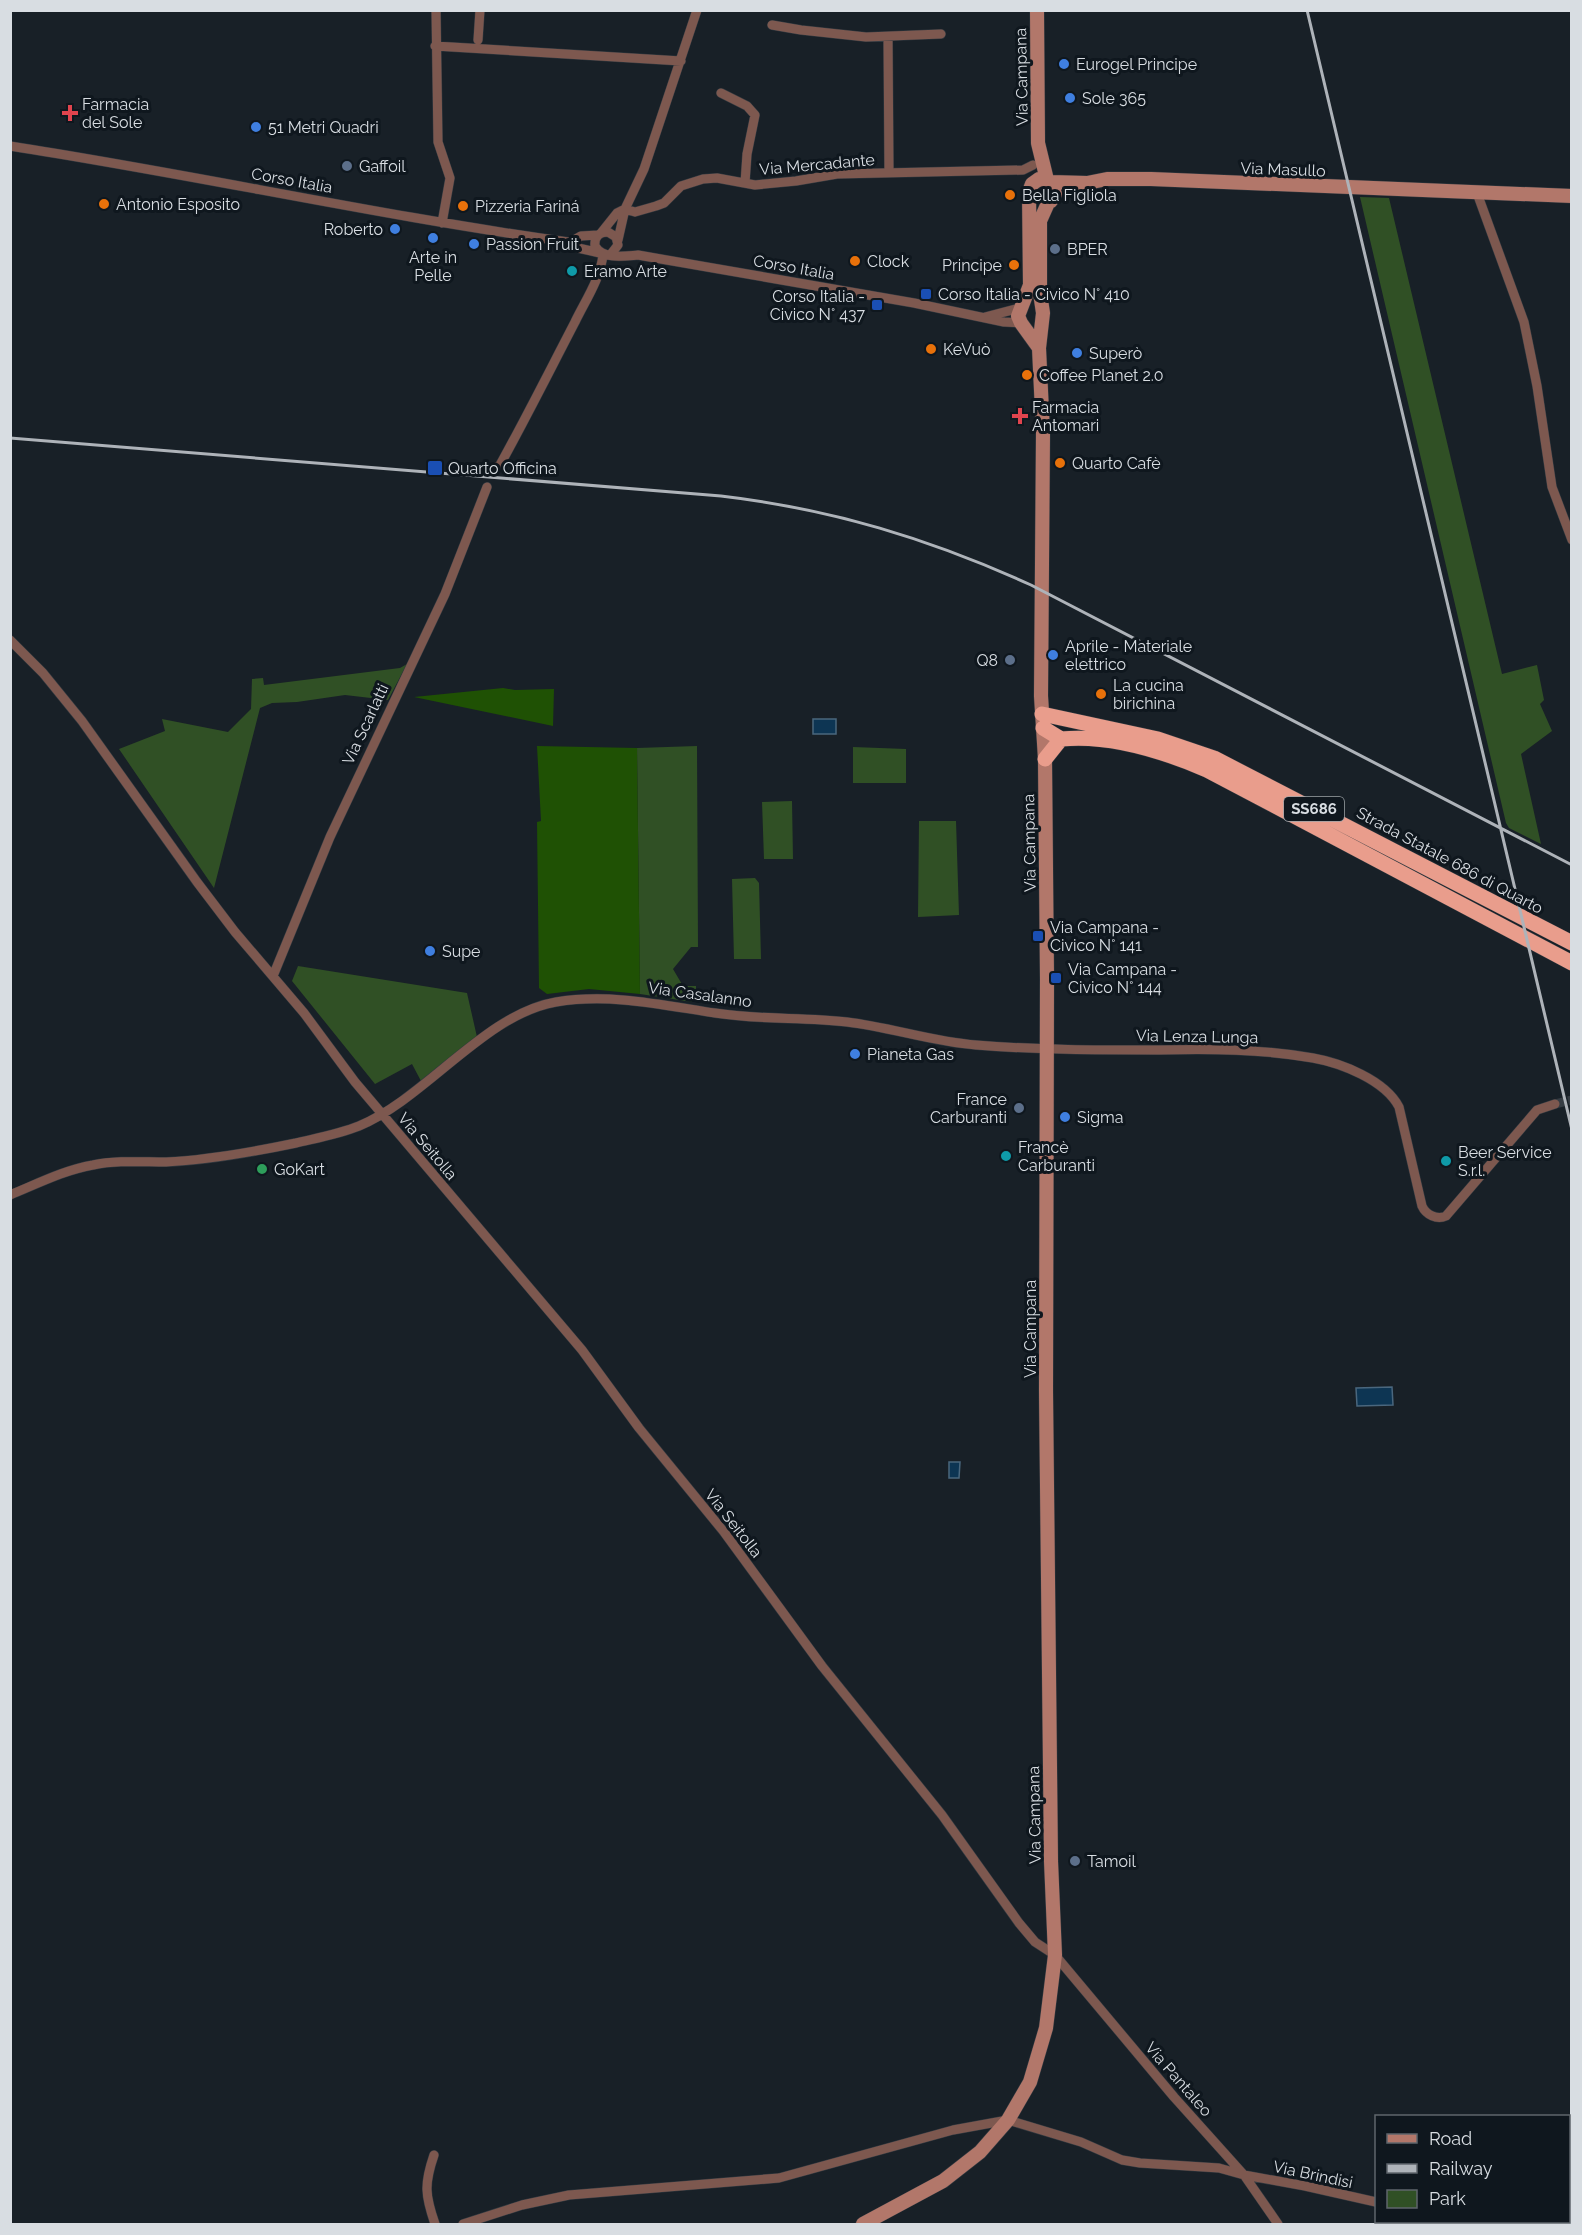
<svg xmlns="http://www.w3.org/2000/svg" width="1582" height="2235" font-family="Raleway,sans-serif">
	<rect width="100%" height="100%" fill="#182027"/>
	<path fill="#305025" d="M1360,197L1389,198L1502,674L1537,665L1544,700L1540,704L1552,731L1521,754L1541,844L1509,828L1506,823Z
		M407,664L388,700L345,695L297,702L272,703L260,708L214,888L119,749L165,731L162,719L228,732L251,709L252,679L263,678L264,685L400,668Z
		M697,746L698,947H691L673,969L683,986H696V997L692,1002L640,994L637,748Z
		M853,747L906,749V783H853Z
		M792,801L793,859H764L762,802Z
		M919,821H956L959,915L918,917Z
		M755,878L759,883L761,959H734L732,879Z
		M298,966L467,993L477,1037L421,1081L412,1064L375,1084L292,981Z"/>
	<path fill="#1f5104" d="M503,688L515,690L554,689L553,726L414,697Z
		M537,746L637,748L640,994L589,989L547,994L539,988L537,822L541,821Z"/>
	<path fill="#0d3553" stroke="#4a677e" stroke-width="1.5" d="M813,719H836V734H813Z
		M1392,1387L1393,1405L1357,1406L1356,1388Z
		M949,1462H960L959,1478H949Z"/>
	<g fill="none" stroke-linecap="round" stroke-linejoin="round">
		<path stroke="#353c43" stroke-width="9" stroke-dasharray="9 4.5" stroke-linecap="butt" d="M1555,1104L1572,1100"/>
		<g stroke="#333a41" stroke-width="10">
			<path id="minor" d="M436,10L438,142L450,178L442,223
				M772,25L801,30L866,37L941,34
				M888,37L889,172
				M478,40L480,10
				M435,46L681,61
				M721,93L747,106L755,115L747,154L745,183
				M10,146C197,175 381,216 568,242L578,248L600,253
				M1477,193L1524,322L1537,386L1552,487L1572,540
				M625,209L635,212L656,206L664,203L681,186L703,179L717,178L755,185L796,181L837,174L1023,170L1033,165
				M601,233L617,213L625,209
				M618,240L625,209L644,169L697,10
				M569,243L581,236L598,235
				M611,254L618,245L616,237L608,232C599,232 594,237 595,246C603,260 625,256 638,255L914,303L1004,322L1021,323
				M985,317L1020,308
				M487,473L491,469L500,465C526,418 550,370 575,322C585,301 601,278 603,254
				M10,640L43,673L82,721L197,882L235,932L304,1013L355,1082L582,1350L639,1428L724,1532L822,1666L942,1815L1019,1923L1035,1942L1055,1955L1174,2097L1244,2175L1278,2224
				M273,976L330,837L445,594L487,487
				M10,1195C37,1184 64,1170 93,1165C117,1160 141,1162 166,1162C210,1160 253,1152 296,1143C317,1138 339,1134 359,1126C426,1098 485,1014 556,1002C610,993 662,1005 715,1013C759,1020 803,1017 847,1022C890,1027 933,1042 976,1045C1037,1050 1099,1050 1159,1050C1211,1049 1262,1049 1313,1058C1341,1063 1385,1080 1399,1107L1422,1206C1426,1215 1437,1220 1446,1216L1537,1110L1555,1104
				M434,2155C424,2184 425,2195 435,2224
				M1458,2222L1473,2224
				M463,2224L522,2205L569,2195L779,2178L953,2130L1008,2120L1081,2142L1122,2160L1140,2163L1219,2168L1244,2175L1305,2186L1376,2202"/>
		</g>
		<g stroke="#333a41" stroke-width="15">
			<path id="secondary" d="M1037,10L1038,143L1047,180
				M1051,182L1087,183L1107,179H1151L1572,196
				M1039,348L1021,323L1018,316L1030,285L1029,192L1032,184L1039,179L1051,182L1055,194L1051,201
				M863,2224L943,2181L980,2152L1008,2120L1030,2082L1046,2028L1055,1955L1051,1861L1046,1391L1047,978L1045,759L1041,696L1043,433L1039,348L1043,313L1040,293V221L1048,203"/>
		</g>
		<g stroke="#333a41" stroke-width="16">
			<path id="trunk" d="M1042,714L1158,739L1214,758L1572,943
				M1043,728L1061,739
				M1061,739C1110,734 1163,751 1207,770L1572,963
				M1045,759L1061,739"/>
		</g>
		<use href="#minor" stroke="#7d584f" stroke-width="9"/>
		<use href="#secondary" stroke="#b2776a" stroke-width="14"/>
		<use href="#trunk" stroke="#e99d8c" stroke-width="15"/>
		<path stroke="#aeb3b9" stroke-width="3" d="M1307,10L1572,1130
			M10,438L721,496C832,509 930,539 1031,585L1572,865"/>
	</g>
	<g fill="#3f7fe0" stroke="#0f171e" stroke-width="2">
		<circle cx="1064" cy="64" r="6"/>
		<circle cx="1070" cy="98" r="6"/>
		<circle cx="256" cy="127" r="6"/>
		<circle cx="395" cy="229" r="6"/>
		<circle cx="433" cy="238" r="6"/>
		<circle cx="474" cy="244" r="6"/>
		<circle cx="1077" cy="353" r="6"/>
		<circle cx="1053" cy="655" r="6"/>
		<circle cx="430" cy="951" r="6"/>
		<circle cx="855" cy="1054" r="6"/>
		<circle cx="1065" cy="1117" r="6"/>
	</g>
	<g fill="#e0444e" stroke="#0f171e" stroke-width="2">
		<path d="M67 104h6v6h6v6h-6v6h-6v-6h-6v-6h6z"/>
		<path d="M1017 407h6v6h6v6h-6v6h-6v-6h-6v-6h6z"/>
	</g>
	<g fill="#5c6f8a" stroke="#0f171e" stroke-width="2">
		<circle cx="347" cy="166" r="6"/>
		<circle cx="1055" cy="249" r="6"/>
		<circle cx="1010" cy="660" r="6"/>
		<circle cx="1019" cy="1108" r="6"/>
		<circle cx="1075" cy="1861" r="6"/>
	</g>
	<g fill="#e8710a" stroke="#0f171e" stroke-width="2">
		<circle cx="1010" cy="195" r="6"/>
		<circle cx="104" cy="204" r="6"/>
		<circle cx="463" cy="206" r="6"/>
		<circle cx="855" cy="261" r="6"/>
		<circle cx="1014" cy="265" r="6"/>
		<circle cx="931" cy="349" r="6"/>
		<circle cx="1027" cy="375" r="6"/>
		<circle cx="1060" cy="463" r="6"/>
		<circle cx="1101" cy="694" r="6"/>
	</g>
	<g fill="#0f9aa8" stroke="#0f171e" stroke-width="2">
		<circle cx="572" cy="271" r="6"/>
		<circle cx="1006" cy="1156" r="6"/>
		<circle cx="1446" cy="1161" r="6"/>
	</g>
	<g fill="#1a4fb4" stroke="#0f171e" stroke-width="2">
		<rect x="920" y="288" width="12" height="12" rx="3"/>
		<rect x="871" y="299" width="12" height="12" rx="3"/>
		<rect x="427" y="460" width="16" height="16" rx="3"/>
		<rect x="1032" y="930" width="12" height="12" rx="3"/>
		<rect x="1050" y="972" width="12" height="12" rx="3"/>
	</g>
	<circle fill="#2e9e5b" stroke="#0f171e" stroke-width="2" cx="262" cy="1169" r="6"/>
	<g text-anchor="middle" stroke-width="6" stroke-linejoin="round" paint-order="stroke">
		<rect fill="#0f171e" stroke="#9ca2a7" stroke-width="1.5" x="1284" y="797" width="60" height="24" rx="4.5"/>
		<g font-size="15" font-weight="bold" fill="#d8dde2">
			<text x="1314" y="814">SS686</text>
		</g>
		<g font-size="16" fill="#d8dde2" stroke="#0f171e" text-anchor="start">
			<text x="1076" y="70">Eurogel Principe</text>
			<text x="1082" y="104">Sole 365</text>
			<text x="82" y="110">Farmacia<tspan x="82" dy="18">del Sole</tspan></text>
			<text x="268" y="133">51 Metri Quadri</text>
			<text x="359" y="172">Gaffoil</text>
			<text x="1022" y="201">Bella Figliola</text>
			<text x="116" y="210">Antonio Esposito</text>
			<text x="475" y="212">Pizzeria Fariná</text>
			<text x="383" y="235" text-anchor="end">Roberto</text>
			<text x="486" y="250">Passion Fruit</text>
			<text x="1067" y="255">BPER</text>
			<text x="433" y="263" text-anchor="middle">Arte in<tspan x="433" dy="18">Pelle</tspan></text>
			<text x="867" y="267">Clock</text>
			<text x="1002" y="271" text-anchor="end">Principe</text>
			<text x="584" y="277">Eramo Arte</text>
			<text x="938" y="300">Corso Italia - Civico N° 410</text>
			<text x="865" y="302" text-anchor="end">Corso Italia -<tspan x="865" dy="18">Civico N° 437</tspan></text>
			<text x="943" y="355">KeVuò</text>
			<text x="1089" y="359">Superò</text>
			<text x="1039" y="381">Coffee Planet 2.0</text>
			<text x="1032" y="413">Farmacia<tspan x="1032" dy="18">Antomari</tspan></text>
			<text x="1072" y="469">Quarto Cafè</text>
			<text x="448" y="474">Quarto Officina</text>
			<text x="1065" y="652">Aprile - Materiale<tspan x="1065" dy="18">elettrico</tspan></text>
			<text x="998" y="666" text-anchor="end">Q8</text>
			<text x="1113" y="691">La cucina<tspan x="1113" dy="18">birichina</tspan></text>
			<text x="1050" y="933">Via Campana -<tspan x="1050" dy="18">Civico N° 141</tspan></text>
			<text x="442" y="957">Supe</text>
			<text x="1068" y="975">Via Campana -<tspan x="1068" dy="18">Civico N° 144</tspan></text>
			<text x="867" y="1060">Pianeta Gas</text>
			<text x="1007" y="1105" text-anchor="end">France<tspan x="1007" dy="18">Carburanti</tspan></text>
			<text x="1077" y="1123">Sigma</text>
			<text x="1018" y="1153">Francè<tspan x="1018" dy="18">Carburanti</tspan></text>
			<text x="1458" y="1158">Beer Service<tspan x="1458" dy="18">S.r.l.</tspan></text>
			<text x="274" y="1175">GoKart</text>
			<text x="1087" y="1867">Tamoil</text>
		</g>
		<g font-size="16" fill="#d8dde2" stroke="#0f171e">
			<text transform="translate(1021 77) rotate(-91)" y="6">Via Campana</text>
			<text transform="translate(817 164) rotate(-5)" y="6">Via Mercadante</text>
			<text transform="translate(1283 169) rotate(2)" y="6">Via Masullo</text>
			<text transform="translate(292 180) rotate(10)" y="6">Corso Italia</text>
			<text transform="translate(794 267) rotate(10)" y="6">Corso Italia</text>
			<text transform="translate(365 724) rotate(-65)" y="6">Via Scarlatti</text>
			<text transform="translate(1029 843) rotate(-91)" y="6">Via Campana</text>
			<text transform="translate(1450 860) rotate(28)" y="6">Strada Statale 686 di Quarto</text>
			<text transform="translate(700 994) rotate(8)" y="6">Via Casalanno</text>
			<text transform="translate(1197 1036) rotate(1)" y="6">Via Lenza Lunga</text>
			<text transform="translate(428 1146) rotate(50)" y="6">Via Seitolla</text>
			<text transform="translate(1030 1329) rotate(-90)" y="6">Via Campana</text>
			<text transform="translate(734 1523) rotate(52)" y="6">Via Seitolla</text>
			<text transform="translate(1034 1815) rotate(-91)" y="6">Via Campana</text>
			<text transform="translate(1179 2079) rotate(49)" y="6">Via Pantaleo</text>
			<text transform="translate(1313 2174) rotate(12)" y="6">Via Brindisi</text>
		</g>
	</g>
	<rect width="1582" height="2235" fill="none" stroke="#d8dde2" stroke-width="24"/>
	<rect x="1375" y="2115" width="195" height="108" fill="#0f171e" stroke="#5f666c" stroke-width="1.5"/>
	<rect x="1387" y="2134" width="30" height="9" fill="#b2776a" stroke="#5f666c" stroke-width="1.5"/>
	<text x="1429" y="2145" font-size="18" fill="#d8dde2">Road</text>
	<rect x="1387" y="2164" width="30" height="9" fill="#aeb3b9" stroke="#5f666c" stroke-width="1.5"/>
	<text x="1429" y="2175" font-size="18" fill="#d8dde2">Railway</text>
	<rect x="1387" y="2190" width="30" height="18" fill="#305025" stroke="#5f666c" stroke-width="1.5"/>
	<text x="1429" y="2205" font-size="18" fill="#d8dde2">Park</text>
</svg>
